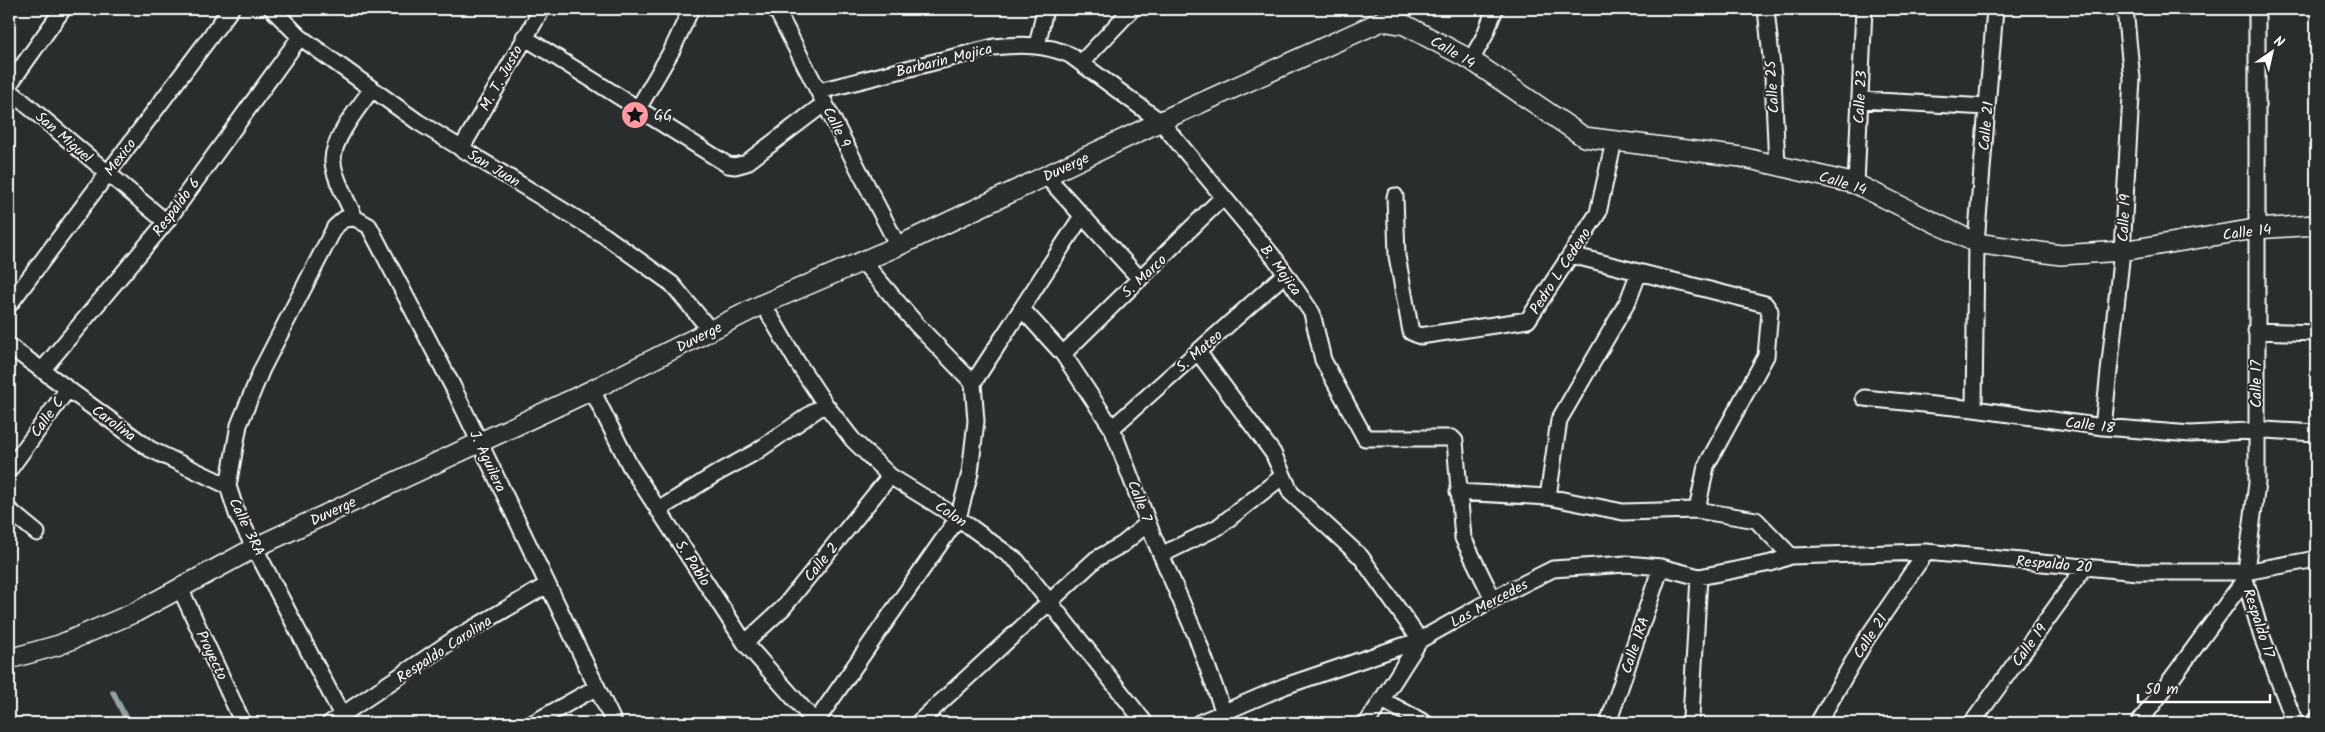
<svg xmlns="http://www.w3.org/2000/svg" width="2325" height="732" font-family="Kalam,sans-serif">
	<rect width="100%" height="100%" fill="#2a2d2e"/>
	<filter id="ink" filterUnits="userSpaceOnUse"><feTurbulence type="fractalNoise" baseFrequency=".02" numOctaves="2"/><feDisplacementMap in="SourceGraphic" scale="10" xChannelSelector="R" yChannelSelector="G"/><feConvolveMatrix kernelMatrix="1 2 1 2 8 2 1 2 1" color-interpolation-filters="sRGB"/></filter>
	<g filter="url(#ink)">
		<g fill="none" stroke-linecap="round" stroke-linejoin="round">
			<path stroke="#91a3a6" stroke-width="5.5" d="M113,692L128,723"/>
			<g stroke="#fff" stroke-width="19">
				<path id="minor" d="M272,9L300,37L418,122L605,236L672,284L711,331
					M776,9L898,246
					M1766,9L1773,77L1777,166
					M1391,21L1396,9
					M524,37L728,165L735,166L746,163L825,103
					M1037,46L1045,9
					M1471,60L1484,37L1495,9
					M1081,63L1132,9
					M9,85L63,9
					M9,90L166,222
					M819,91L994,47C1022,44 1044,44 1070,55L1161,122L1276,260L1312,313L1323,360L1365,438H1452L1455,441L1463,538L1493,599
					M1860,100L1987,107
					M639,107L672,50L691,9
					M461,149L542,9
					M1046,176L1140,279
					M1856,184L1864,9
					M1395,196L1397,256L1411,332L1420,336L1528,320L1598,213L1614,141
					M355,218C349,205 332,174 333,160C333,138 359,107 372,89
					M1571,255L1765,304L1770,311L1766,356L1706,466L1697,510
					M763,304L797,362L825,404L853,440L890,476L958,518L1017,561L1145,723
					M9,305L231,9
					M1022,309L1063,354L1112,428L1153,536L1197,638L1224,713
					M2256,331L2316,333
					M9,346L150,449L228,486
					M1198,352L1273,453L1291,493L1361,557L1420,640L1367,723
					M1063,354L1223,197
					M43,369L166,222L300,37
					M973,383L1082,216
					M592,390L630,466L745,643L815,722
					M1864,398L1974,409L2103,427L2191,434L2265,430L2316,433
					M1974,409L1976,243L1995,9
					M2103,427L2122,251L2132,79L2125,9
					M1112,428L1285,274
					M9,470L68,389
					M1458,492L1548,497L1623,512L1697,510L1756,520L1791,556
					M1548,497L1559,420L1628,301L1639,272
					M9,510L37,533
					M658,510L714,475L756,452L825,404
					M1161,555L1218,527L1283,476
					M2245,579L2262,637L2295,723
					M180,588L243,723
					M745,643L783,608L890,476
					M1382,700L1425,723
					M330,723L453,640L547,585
					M346,723L237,514L228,486L239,425L262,369L335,227L344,219L355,218L369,226L453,387L614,723
					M533,723L597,687
					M815,723L958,518L970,473L976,421L973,383L917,325L863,262
					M918,723L1096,559L1123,544L1148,523
					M1199,723L1285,686L1420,640L1493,599L1553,569L1626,564L1661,567L1699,577L1771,563L1791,556L1926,552L2138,572H2245L2316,559
					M1608,723L1661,567
					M1688,723L1691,717L1699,577
					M1818,723L1865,641L1926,552
					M1972,723L2085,567
					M2139,723L2245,579L2257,483V9
					M2312,723L2316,720"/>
			</g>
			<g stroke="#fff" stroke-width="22">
				<path id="tertiary" d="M9,659L59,645L136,612L256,547L592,390L763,304L898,246L1172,116L1382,21L1405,25L1471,60L1584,137L1741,157L1856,184L1976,243L2061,255L2122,251L2255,229L2316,225"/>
			</g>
			<use href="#minor" stroke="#2a2d2e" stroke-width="15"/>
			<use href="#tertiary" stroke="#2a2d2e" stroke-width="19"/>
		</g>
	</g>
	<defs>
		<g id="sight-disc" transform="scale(1.4375)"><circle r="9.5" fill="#ff9aa2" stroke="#2a2d2e"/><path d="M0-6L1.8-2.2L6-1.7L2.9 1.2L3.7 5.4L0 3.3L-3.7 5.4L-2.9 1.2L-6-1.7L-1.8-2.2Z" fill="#111"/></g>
	</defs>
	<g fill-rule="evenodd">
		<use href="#sight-disc" x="635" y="115"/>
	</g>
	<g text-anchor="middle" stroke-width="4" stroke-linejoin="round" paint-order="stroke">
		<g font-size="15" fill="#fff" stroke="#2a2d2e">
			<text transform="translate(1453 52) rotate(30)" y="5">Calle 14</text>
			<text transform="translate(944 60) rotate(-14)" y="5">Barbarin Mojica</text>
			<text transform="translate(501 78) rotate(-61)" y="5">M. T. Justo</text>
			<text transform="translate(1772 87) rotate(-94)" y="5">Calle 25</text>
			<text transform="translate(1860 97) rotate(-87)" y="5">Calle 23</text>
			<text transform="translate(1986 126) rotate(-85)" y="5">Calle 21</text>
			<text transform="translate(837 127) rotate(63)" y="5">Calle 9</text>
			<text transform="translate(64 137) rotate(41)" y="5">San Miguel</text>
			<text transform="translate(120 157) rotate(-53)" y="5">Mexico</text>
			<text transform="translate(1066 167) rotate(-25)" y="5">Duverge</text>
			<text transform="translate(494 168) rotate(31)" y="5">San Juan</text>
			<text transform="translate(1843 183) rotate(17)" y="5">Calle 14</text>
			<text transform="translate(176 207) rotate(-53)" y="5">Respaldo 6</text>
			<text transform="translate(2124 218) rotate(-87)" y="5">Calle 19</text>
			<text transform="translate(2247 232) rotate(-7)" y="5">Calle 14</text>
			<text transform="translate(1281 270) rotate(54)" y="5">B. Mojica</text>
			<text transform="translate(1560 271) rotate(-57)" y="5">Pedro L Cedeno</text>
			<text transform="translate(1144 276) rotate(-43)" y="5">S. Marco</text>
			<text transform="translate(699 337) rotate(-27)" y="5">Duverge</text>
			<text transform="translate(1199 351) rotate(-41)" y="5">S. Mateo</text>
			<text transform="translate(2256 384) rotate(-90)" y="5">Calle 17</text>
			<text transform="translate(47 417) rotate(-54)" y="5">Calle C</text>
			<text transform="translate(114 423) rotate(36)" y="5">Carolina</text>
			<text transform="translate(2090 425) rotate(7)" y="5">Calle 18</text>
			<text transform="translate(488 461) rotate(65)" y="5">J. Aguilera</text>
			<text transform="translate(1140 501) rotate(69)" y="5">Calle 7</text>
			<text transform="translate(333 511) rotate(-25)" y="5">Duverge</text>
			<text transform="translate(951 514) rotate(33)" y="5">Colon</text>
			<text transform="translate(247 527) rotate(64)" y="5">Calle 3RA</text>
			<text transform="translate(821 562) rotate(-51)" y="5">Calle 2</text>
			<text transform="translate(693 563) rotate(57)" y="5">S. Pablo</text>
			<text transform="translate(2054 564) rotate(5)" y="5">Respaldo 20</text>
			<text transform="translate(1489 603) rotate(-28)" y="5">Las Mercedes</text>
			<text transform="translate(2259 623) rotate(72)" y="5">Respaldo 17</text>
			<text transform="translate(1870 636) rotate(-57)" y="5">Calle 21</text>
			<text transform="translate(1635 645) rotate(-71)" y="5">Calle 1RA</text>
			<text transform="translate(2029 645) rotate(-54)" y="5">Calle 19</text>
			<text transform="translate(444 649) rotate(-33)" y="5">Respaldo Carolina</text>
			<text transform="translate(212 655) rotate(64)" y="5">Proyecto</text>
		</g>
		<g font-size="15" fill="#fff" stroke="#2a2d2e" text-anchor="start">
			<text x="654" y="120">GG</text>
		</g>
	</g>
	<rect width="2325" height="732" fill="none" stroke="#2a2d2e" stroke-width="30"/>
	<rect x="15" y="15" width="2295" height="702" fill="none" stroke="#fff" stroke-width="2" filter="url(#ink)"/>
	<g transform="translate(2272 52) rotate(34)" stroke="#2a2d2e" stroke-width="4" paint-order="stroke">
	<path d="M0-4L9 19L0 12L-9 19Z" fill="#ffffff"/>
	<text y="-8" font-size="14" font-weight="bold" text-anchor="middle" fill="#ffffff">N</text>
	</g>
	<path d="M2138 694v8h132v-8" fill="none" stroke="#ffffff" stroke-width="2.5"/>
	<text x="2145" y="694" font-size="15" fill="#ffffff" stroke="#2a2d2e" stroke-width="4" paint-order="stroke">50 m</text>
</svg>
